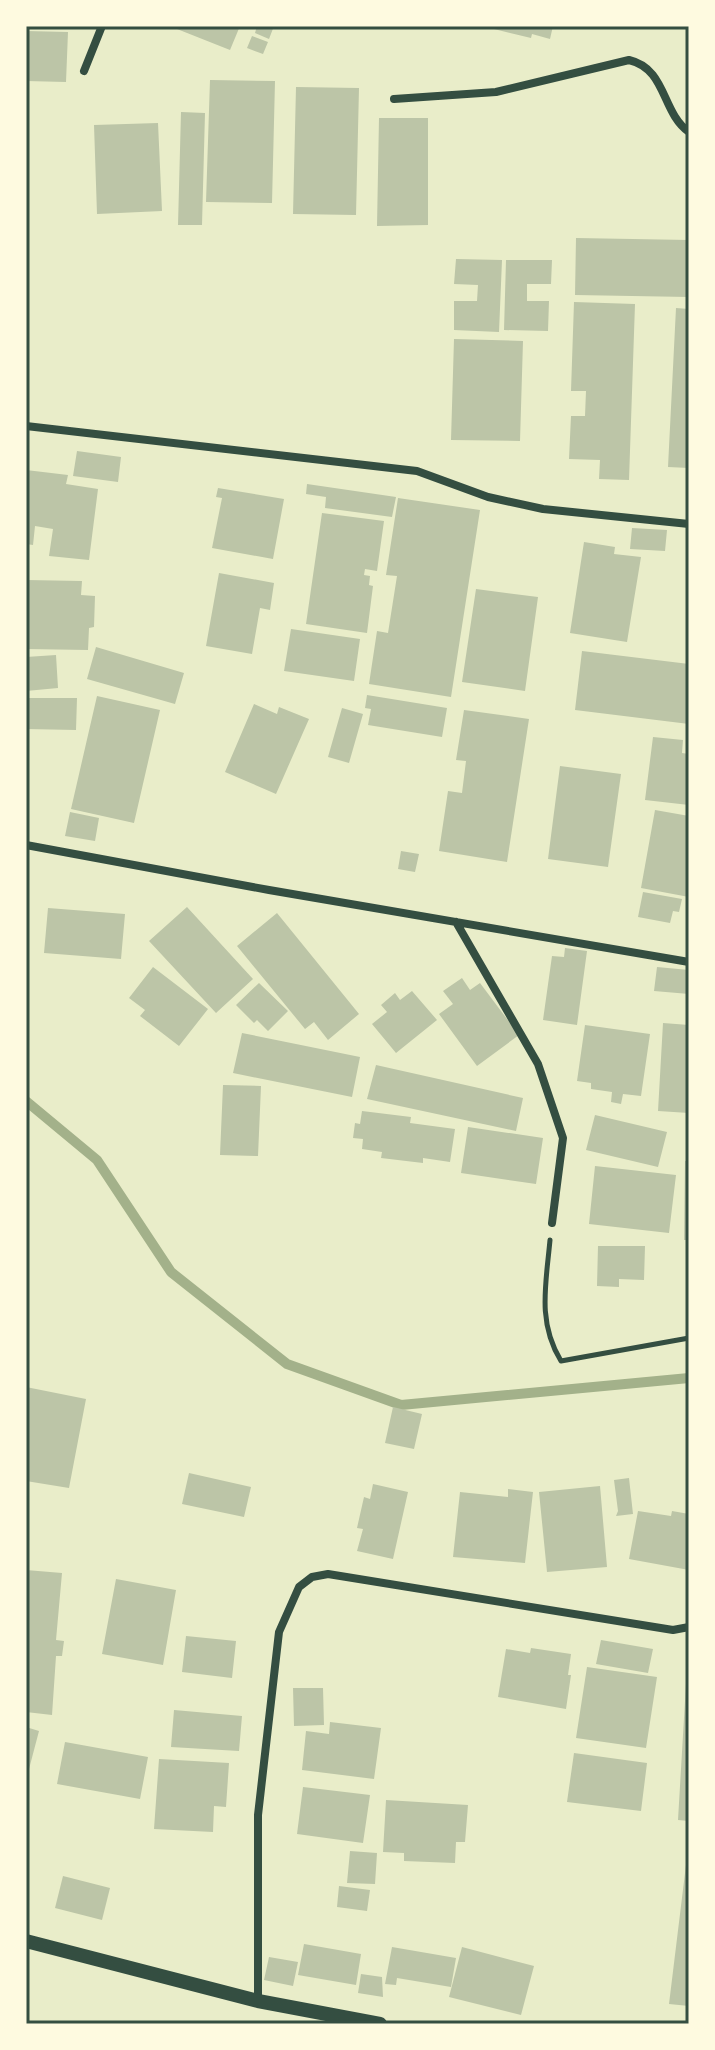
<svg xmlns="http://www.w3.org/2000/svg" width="715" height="2050" font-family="'Zilla Slab',serif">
	<rect width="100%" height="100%" fill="#e9edc9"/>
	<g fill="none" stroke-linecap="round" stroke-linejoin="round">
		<path stroke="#a3b18a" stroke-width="10" d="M26,1101L97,1160L171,1272L287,1364L401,1405L689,1378"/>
	</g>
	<path fill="#bcc5a7" d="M178,26H240L230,50L177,29Z
		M257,26H274L269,39L255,33Z
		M494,26H553L550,39L532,34L531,38L494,29Z
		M26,31L68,32L66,82L26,81Z
		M252,36L268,42L263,54L247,48Z
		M210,80L275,81L272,203L206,202Z
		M296,87L359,88L356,215L293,214Z
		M181,112L205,113L202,225H178Z
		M379,118H428V225L377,226Z
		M158,123L162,211L97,214L94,125Z
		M576,238L689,240V297L575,295Z
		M456,259L502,260L499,332L454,330V301H477L478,285L454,284Z
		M506,260H552L551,284H527V301H549L548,331L504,330Z
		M574,302L635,304L629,480L599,479L600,460L569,459L571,416H585L586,391H571Z
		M676,308L689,309V468L668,467Z
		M454,339L523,341L520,441L451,440Z
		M77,451L121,457L118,482L73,476Z
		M26,470L68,475L66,484L98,489L89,560L49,556L53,529L35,526L33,545L26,544Z
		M307,484L396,497L392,517L325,508L326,497L306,494Z
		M218,488L284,499L273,559L212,548L222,498L216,497Z
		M398,498L480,510L451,697L369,684L377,631L388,633L397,576L386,575Z
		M322,513L384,521L377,571L365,569L364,575L370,576L369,585L373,586L367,633L306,624Z
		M632,528L667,530L665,551L630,549Z
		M584,542L615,547L614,554L641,557L627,642L570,633Z
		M219,573L274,583L270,610L260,608L252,654L206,646Z
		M26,580L82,581L81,595L95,596L94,627L89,628L88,650L26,649Z
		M476,589L538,597L525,691L462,682Z
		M291,629L360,639L354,681L284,671Z
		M96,647L184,673L175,704L87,679Z
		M582,651L689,664V724L575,710Z
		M56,655L58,688L26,691V657Z
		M367,695L447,708L442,737L368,725L371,709L365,708Z
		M97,696L160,710L134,823L71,809Z
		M26,698H77L76,730L26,729Z
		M254,704L277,714L279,707L309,719L276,794L225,772Z
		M342,708L363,714L349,763L328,757Z
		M464,710L529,719L507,862L439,851L448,791L462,793L466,761L456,760Z
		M653,737L683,740L682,753L689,754V805L645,800Z
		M560,766L621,774L608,867L548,859Z
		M655,810L689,816V897L641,888Z
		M70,812L99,818L95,841L65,836Z
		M401,851L419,854L415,872L398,869Z
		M643,892L682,899L679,912L673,911L670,923L638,917Z
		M187,907L253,979L216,1013L149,941Z
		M48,908L125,914L121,959L44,953Z
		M277,913L359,1014L328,1040L314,1022L305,1029L237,946Z
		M565,948L587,951L577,1025L543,1020L552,956L564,957Z
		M153,967L208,1009L179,1046L140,1016L145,1010L129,998Z
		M657,967L689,970V994L654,991Z
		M462,978L470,990L480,983L519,1035L477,1066L439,1014L453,1004L443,991Z
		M259,983L288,1011L268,1031L257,1020L254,1023L236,1005Z
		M412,991L437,1020L396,1053L372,1024L387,1012L381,1005L395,993L400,1000Z
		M663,1023L689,1025V1113L658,1111Z
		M585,1025L650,1034L641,1096L623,1094L621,1104L611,1102L612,1092L591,1089V1083L577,1081Z
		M242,1033L360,1057L352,1097L233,1073Z
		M376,1065L523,1098L516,1131L367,1099Z
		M223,1085L261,1086L258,1156L220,1155Z
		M362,1111L411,1117L410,1123L455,1129L450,1162L423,1158V1163L381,1158L382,1152L362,1149L363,1139L353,1138L355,1123L360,1124Z
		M595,1115L667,1132L658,1167L586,1150Z
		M468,1127L543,1138L536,1184L461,1173Z
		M685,1161H689V1240H684Z
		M595,1166L676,1175L669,1233L589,1224Z
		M598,1246H645L644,1280L619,1279V1287L597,1286Z
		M26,1387L86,1399L69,1488L26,1481Z
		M393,1407L422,1414L414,1449L385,1443Z
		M189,1473L251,1487L244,1517L182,1504Z
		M629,1478L633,1514L616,1516L618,1511L614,1480Z
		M373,1484L408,1492L393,1559L357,1551L363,1529L357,1528L364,1497L370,1499Z
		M600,1486L607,1567L547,1572L539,1492Z
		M508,1489L533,1492L525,1563L453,1557L460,1492L508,1497Z
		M638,1511L671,1516L672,1511L689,1514V1570L629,1559Z
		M26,1570L62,1573L56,1640L64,1641L62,1656H56L52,1715L26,1712Z
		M116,1579L176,1590L163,1665L102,1654Z
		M186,1636L236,1641L232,1678L182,1672Z
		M601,1640L653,1649L648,1673L596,1664Z
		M531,1648L571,1654L568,1675H571L566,1709L498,1697L506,1649L530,1653Z
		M587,1667L657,1677L646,1748L576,1738Z
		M686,1684H689V1821L678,1820Z
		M293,1688H323L324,1725L294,1726Z
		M174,1710L242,1716L239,1751L171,1747Z
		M330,1722L381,1728L374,1779L302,1770L306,1731L329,1734Z
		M26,1727L39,1731L29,1769L26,1768Z
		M65,1742L148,1757L140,1799L57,1784Z
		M574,1753L647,1763L641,1811L567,1802Z
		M159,1759L229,1763L226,1807L214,1806L213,1832L154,1829Z
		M303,1787L370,1795L363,1843L297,1834Z
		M386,1800L468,1805L465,1842H456L455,1863L404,1861V1853L383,1852Z
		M350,1851L377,1853L375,1884L347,1883Z
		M686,1865H689V2006L669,2004Z
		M63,1876L110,1888L102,1920L55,1908Z
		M339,1886L370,1890L367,1911L337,1907Z
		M304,1944L361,1954L356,1985L298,1975Z
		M392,1947L456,1958L451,1987L397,1978L396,1985L385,1984Z
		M462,1947L534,1966L521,2015L449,1997Z
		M269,1957L298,1962L293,1986L264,1980Z
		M361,1974L382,1977L383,1997L358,1993Z"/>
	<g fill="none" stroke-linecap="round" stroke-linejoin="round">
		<path stroke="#344e41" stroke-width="5" d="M550,1240C546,1284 537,1322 561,1361L689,1338"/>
		<path stroke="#344e41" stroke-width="8" d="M84,71L102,26
			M394,99L496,92L629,60C667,69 661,112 689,132
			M26,426L417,471L488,497L543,509L689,524
			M26,845L269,890L689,962
			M456,922L538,1064L563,1138L552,1223
			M258,2001V1815L279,1632L299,1587L312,1577L328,1574L673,1630L689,1627"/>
		<path stroke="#344e41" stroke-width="14" d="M26,1941L258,2001L380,2024"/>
	</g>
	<rect width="715" height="2050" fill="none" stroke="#fefae0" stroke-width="56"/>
	<rect x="28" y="28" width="659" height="1994" fill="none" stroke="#344e41" stroke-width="3"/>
</svg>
